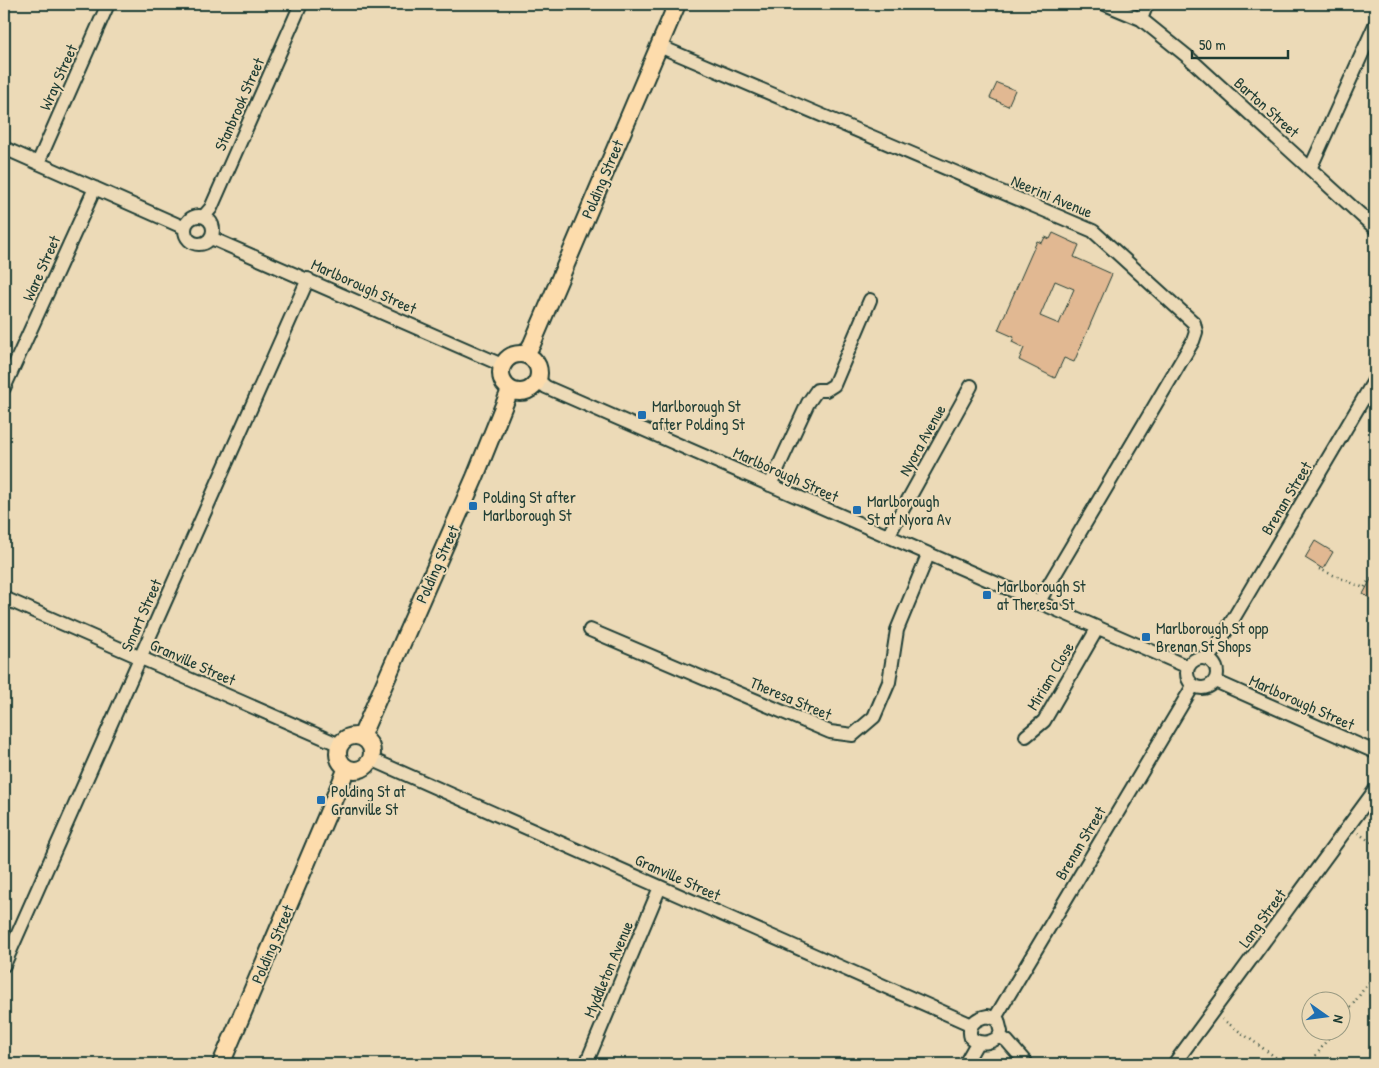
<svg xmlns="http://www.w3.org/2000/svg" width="1379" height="1068" font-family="'Patrick Hand',sans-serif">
	<rect width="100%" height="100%" fill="#ecdab7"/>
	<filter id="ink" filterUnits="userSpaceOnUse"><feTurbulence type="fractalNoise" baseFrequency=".02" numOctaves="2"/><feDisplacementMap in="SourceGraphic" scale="10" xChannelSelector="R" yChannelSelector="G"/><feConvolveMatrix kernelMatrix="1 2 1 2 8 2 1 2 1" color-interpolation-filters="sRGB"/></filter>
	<g filter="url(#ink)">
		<path fill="#e1b892" stroke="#1f3d34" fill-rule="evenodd" d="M997,83L1015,90L1008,106L990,98Z
			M1053,233L1079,245L1074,257L1112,274L1074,362L1064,358L1055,378L1019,360L1024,348L1012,342L1014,337L998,330L1037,241L1042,243L1045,237L1050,239ZM1055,281L1074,289L1059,324L1040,316Z
			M1315,541L1333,552L1323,569L1305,558Z
			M1375,572V601L1363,594Z"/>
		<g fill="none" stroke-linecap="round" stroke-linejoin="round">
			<g stroke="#1f3d34" stroke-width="16">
				<path id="minor" d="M1105,4L1141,19L1188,57L1375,228
					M1141,19L1147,4
					M659,46L1093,231L1194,323L1196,332L1193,341L1038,603
					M4,148L185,228
					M38,163L108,4
					M1310,169L1375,25
					M185 230a14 14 0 1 1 28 0a14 14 0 1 1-28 0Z
					M204,216L211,208L301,4
					M211,238L502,365
					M538,380L546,387L1188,667
					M4,388L95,188
					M770,485L808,403L817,390H826L834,385L870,300
					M888,536L971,386
					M4,598L340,745
					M590,630L830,732L853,735L874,717L889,682L897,630L928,555
					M1187 673a15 15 0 1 1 30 0a15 15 0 1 1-30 0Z
					M1207,659L1216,648L1375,379
					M1215,681L1375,752
					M1026,736L1044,721L1097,629
					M371,759L972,1025
					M4,965L308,279
					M988,1016L998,1020L1001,1032C996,1043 981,1046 971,1038C967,1026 975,1018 988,1016Z
					M995,1018L1193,686
					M999,1036L1007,1041L1027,1064
					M586,1064L660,887
					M965,1064L977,1043
					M1174,1064L1375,790"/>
			</g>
			<g stroke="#1f3d34" stroke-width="20">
				<path id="major" d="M501 373a19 19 0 1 1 38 0a19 19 0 1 1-38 0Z
					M526,354L532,344L677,4
					M338 753a17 17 0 1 1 34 0a17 17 0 1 1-34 0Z
					M361,737L475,477L510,390
					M221,1064L347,768"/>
			</g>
			<path stroke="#1f3d34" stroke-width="2.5" stroke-dasharray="1 4" stroke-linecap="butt" d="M1319,569L1364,588L1370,578
				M1358,833L1375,845
				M1222,1019L1285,1064
				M1342,1020L1375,973
				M1310,1064L1334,1030"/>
			<use href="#minor" stroke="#ecdab7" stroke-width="12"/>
			<use href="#major" stroke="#fddcac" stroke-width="16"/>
		</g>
	</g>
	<g fill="#1f6fb2" stroke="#ecdab7" stroke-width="2">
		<rect x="637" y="410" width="10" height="10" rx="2.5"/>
		<rect x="468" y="501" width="10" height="10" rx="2.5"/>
		<rect x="852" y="505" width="10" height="10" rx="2.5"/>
		<rect x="982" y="590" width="10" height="10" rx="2.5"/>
		<rect x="1141" y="632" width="10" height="10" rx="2.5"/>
		<rect x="316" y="795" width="10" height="10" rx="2.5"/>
	</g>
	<g text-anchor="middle" stroke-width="4" stroke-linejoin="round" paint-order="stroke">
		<g font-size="16" fill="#1f3d34" stroke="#ecdab7">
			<text transform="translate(58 77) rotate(-66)" y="6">Wray Street</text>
			<text transform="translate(239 104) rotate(-66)" y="6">Stanbrook Street</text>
			<text transform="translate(1267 107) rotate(42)" y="6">Barton Street</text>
			<text transform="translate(602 179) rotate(-67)" y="6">Polding Street</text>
			<text transform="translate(1052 196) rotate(23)" y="6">Neerini Avenue</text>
			<text transform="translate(41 268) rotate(-66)" y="6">Ware Street</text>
			<text transform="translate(364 286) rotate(24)" y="6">Marlborough Street</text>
			<text transform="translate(922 440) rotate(-61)" y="6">Nyora Avenue</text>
			<text transform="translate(786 474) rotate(24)" y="6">Marlborough Street</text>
			<text transform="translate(1286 498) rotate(-59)" y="6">Brenan Street</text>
			<text transform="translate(437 564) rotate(-66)" y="6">Polding Street</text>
			<text transform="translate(141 615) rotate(-66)" y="6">Smart Street</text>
			<text transform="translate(193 662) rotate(24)" y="6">Granville Street</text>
			<text transform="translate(1050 676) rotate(-59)" y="6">Miriam Close</text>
			<text transform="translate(791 698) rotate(23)" y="6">Theresa Street</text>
			<text transform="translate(1302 702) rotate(24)" y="6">Marlborough Street</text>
			<text transform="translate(1080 843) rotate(-59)" y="6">Brenan Street</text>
			<text transform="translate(678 877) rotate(24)" y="6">Granville Street</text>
			<text transform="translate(1262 918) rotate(-54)" y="6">Lang Street</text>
			<text transform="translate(272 944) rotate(-67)" y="6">Polding Street</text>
			<text transform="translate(608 969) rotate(-67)" y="6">Myddleton Avenue</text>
		</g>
		<g font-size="16" fill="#1f3d34" stroke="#ecdab7" text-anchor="start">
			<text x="652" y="412">Marlborough St<tspan x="652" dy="18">after Polding St</tspan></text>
			<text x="483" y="503">Polding St after<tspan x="483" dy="18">Marlborough St</tspan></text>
			<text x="867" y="507">Marlborough<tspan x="867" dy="18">St at Nyora Av</tspan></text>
			<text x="997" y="592">Marlborough St<tspan x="997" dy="18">at Theresa St</tspan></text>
			<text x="1156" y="634">Marlborough St opp<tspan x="1156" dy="18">Brenan St Shops</tspan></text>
			<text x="331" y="797">Polding St at<tspan x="331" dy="18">Granville St</tspan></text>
		</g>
	</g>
	<rect width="1379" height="1068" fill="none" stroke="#ecdab7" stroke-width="20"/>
	<rect x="10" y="10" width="1359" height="1048" fill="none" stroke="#1f3d34" stroke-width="2" filter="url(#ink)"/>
	<g transform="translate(1326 1016) rotate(104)"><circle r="24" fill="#ecdab7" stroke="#9a9b83"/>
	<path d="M0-4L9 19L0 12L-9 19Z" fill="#1f6fb2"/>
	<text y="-8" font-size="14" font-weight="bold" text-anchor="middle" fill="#1f3d34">N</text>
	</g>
	<path d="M1192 50v8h96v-8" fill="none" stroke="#1f3d34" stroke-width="2.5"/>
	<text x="1199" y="50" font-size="15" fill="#1f3d34" stroke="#ecdab7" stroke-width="4" paint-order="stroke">50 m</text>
</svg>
